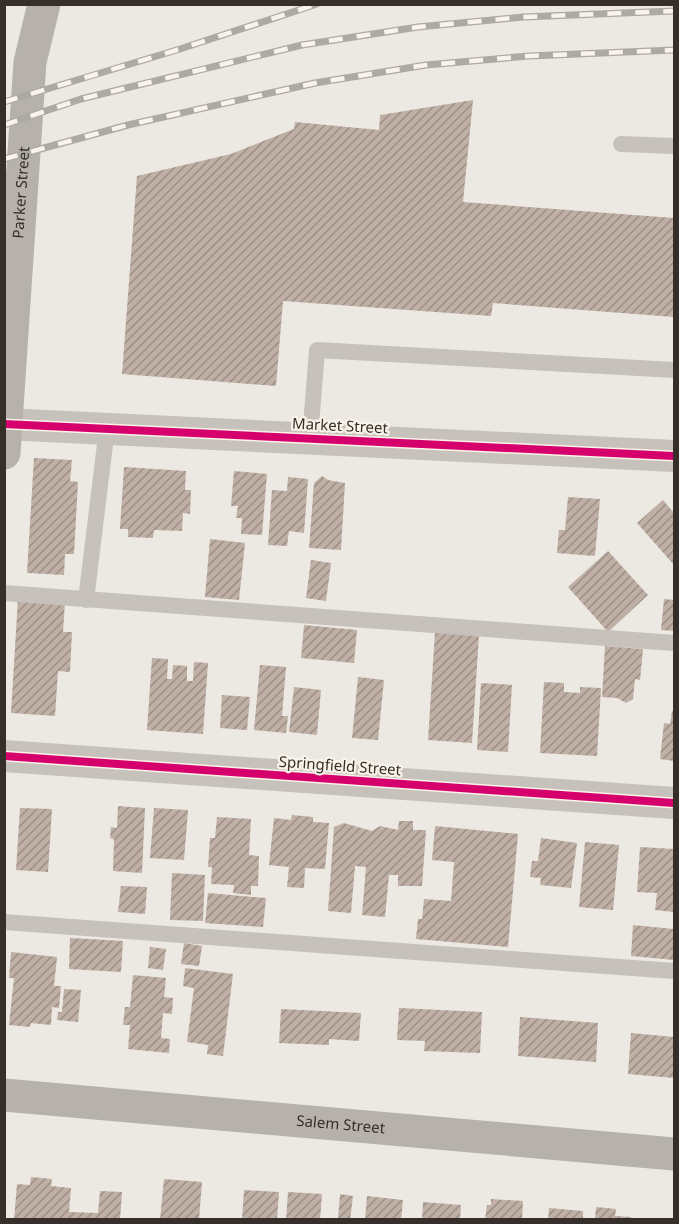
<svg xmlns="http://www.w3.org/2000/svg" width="679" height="1224" font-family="'Noto Sans',sans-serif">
	<defs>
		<pattern id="building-hatch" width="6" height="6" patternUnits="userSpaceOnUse" patternTransform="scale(1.5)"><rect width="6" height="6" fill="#bfafa4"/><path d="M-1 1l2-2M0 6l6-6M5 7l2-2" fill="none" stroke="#9c8f86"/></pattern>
	</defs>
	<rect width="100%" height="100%" fill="#ece9e2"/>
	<path fill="url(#building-hatch)" d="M473,100L463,202L674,218V317L493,303L491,316L283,301L276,386L122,374L137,176L231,154L294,129L295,122L379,130L380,115Z
		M34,458L72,460L70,481L78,482L74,554H65L64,575L27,573Z
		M124,467L186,471L185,490H191L190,514L183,513L182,531L154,530L153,538L128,537V529H120Z
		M234,471L267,474L262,535L241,534L242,518H236L238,506H231Z
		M322,476L328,480L345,483L341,550L309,548L314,483Z
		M288,477L308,479L304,533L289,531L287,546L268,545L272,490L287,491Z
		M568,497L600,499L595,556L557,553L559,530H565Z
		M663,500L674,513V565L637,523Z
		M210,539L245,543L239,600L205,597Z
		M608,551L648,595L608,632L568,587Z
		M311,560L331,563L326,601L306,598Z
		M18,598L65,601L63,632H72L70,672L58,671L55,716L11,713Z
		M664,599L674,600V631L661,630Z
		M304,625L357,630L354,663L301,658Z
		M435,632L479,635L472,743L428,740Z
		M605,646L643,649L640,680L635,679L633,699L626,703L617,698L602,697Z
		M152,658L168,659L167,679H172L173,665L187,666V681H193L194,662L208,663L203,734L147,730Z
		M260,665L286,667L282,716H288L286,733L254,730Z
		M358,677L384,680L378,740L352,738Z
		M544,682L564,683V692L580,693V687L601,688L597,756L540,753Z
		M481,683L512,685L508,752L477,750Z
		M294,687L321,690L317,735L289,732Z
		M222,695L250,697L247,730L220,728Z
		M672,711H674V761L660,759L664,723L670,724Z
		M118,806L145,808L142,873L113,871L114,839L110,838L111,827L117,828Z
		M20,808L52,809L48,872L16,870Z
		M154,808L188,810L184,860L150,858Z
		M292,815L313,817V822L329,823L325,869L305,868L304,888L287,887L289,867L269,865L274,818L291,820Z
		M217,817L251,819L249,855L259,856L258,886H251V895L233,893L234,885L211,884L212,867H208L210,838H215Z
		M399,821H413V830H426L422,886H398V875H389L385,917L362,915L366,867L355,866L351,913L328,911L334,827L344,823L372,831L380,826L398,830Z
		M435,826L518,834L508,947L416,939L418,919H422L424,899L451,901L454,862L432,860Z
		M541,838L577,843L571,888L540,885L541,878L530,877L532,861H538Z
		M585,842L619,845L613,910L579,907Z
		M640,847L674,849V912L655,910L657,893L637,892Z
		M172,873L205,875L203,921L170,920Z
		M121,886L147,887L145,914L118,912Z
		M208,893L266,898L263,927L205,923Z
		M633,925L674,929V960L631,956Z
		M70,938L123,941L121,972L69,969Z
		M184,943L202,946L199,966L181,964Z
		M150,947L166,949L163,970L148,968Z
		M11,952L57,957L54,986H61L59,1008L52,1007L51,1025L31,1023L30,1027L9,1025L14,978H9Z
		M185,968L233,974L223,1056L207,1054L208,1045L187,1042L194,988L183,986Z
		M133,975L166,978L164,997L173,998L172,1014L163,1013L161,1038L170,1039L169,1053L128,1049L130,1025H123L125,1007H130Z
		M64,989L81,990L78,1022L57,1020L58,1012H62Z
		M399,1008L482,1012L480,1053L424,1051L425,1041L397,1040Z
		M281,1009L361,1013L359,1041L329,1039V1045L279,1043Z
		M520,1017L598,1023L596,1062L518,1056Z
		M631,1033L674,1037V1078L628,1074Z
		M31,1177L52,1179L51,1186L71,1188L69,1212L98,1213L100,1191L122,1192L120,1220H14L17,1184L30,1185Z
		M164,1179L202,1182L199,1220H160Z
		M244,1190L279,1192L277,1220H242Z
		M288,1192L322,1194L320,1220H286Z
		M340,1194L353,1196L350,1220L338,1219Z
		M367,1196L403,1200L401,1220H365Z
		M491,1199L523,1201L522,1220H485L487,1205H491Z
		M423,1202L461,1205L460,1220H422Z
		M596,1207L616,1209L615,1216L631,1217V1220H595Z
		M549,1208L583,1211V1220H548Z"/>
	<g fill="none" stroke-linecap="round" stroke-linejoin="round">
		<path stroke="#c6c1ba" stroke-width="16" d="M621,144L674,146
			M310,438L317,350L674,370
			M4,593L674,643
			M86,600L107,428
			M4,922L674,971"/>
		<path stroke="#c6c1ba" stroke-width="32" d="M4,424L674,456
			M4,756L674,803"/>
		<g stroke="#b6b1ab" stroke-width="33">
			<path id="s1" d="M4,453L30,62L44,4"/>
			<path id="s2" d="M4,1095L674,1154"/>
		</g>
		<g stroke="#ada9a5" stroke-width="7">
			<path id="rail" d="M4,102L180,49L317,4
				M4,125L81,99L302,45L418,27L523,17L674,11
				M4,159L128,125L315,83L426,65L529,56L674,50"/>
		</g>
		<use href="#rail" stroke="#f9f3e9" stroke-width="4.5" stroke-dasharray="14" stroke-linecap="butt"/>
		<g stroke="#f9f3e9" stroke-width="11">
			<path id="cycleway" d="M4,424L674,456
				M4,756L674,803"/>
		</g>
		<use href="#cycleway" stroke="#d6006c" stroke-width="8"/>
	</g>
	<g text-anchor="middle" stroke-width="4.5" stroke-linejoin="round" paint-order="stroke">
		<g font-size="15" fill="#362e29" stroke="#f9f3e9">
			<text dy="5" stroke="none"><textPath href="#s1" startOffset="261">Parker Street</textPath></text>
			<text transform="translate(340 426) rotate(3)" y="5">Market Street</text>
			<text transform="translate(340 766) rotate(4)" y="5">Springfield Street</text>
			<text dy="5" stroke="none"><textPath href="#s2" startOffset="338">Salem Street</textPath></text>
		</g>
	</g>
	<rect width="679" height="1224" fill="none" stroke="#362e29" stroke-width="12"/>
</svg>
